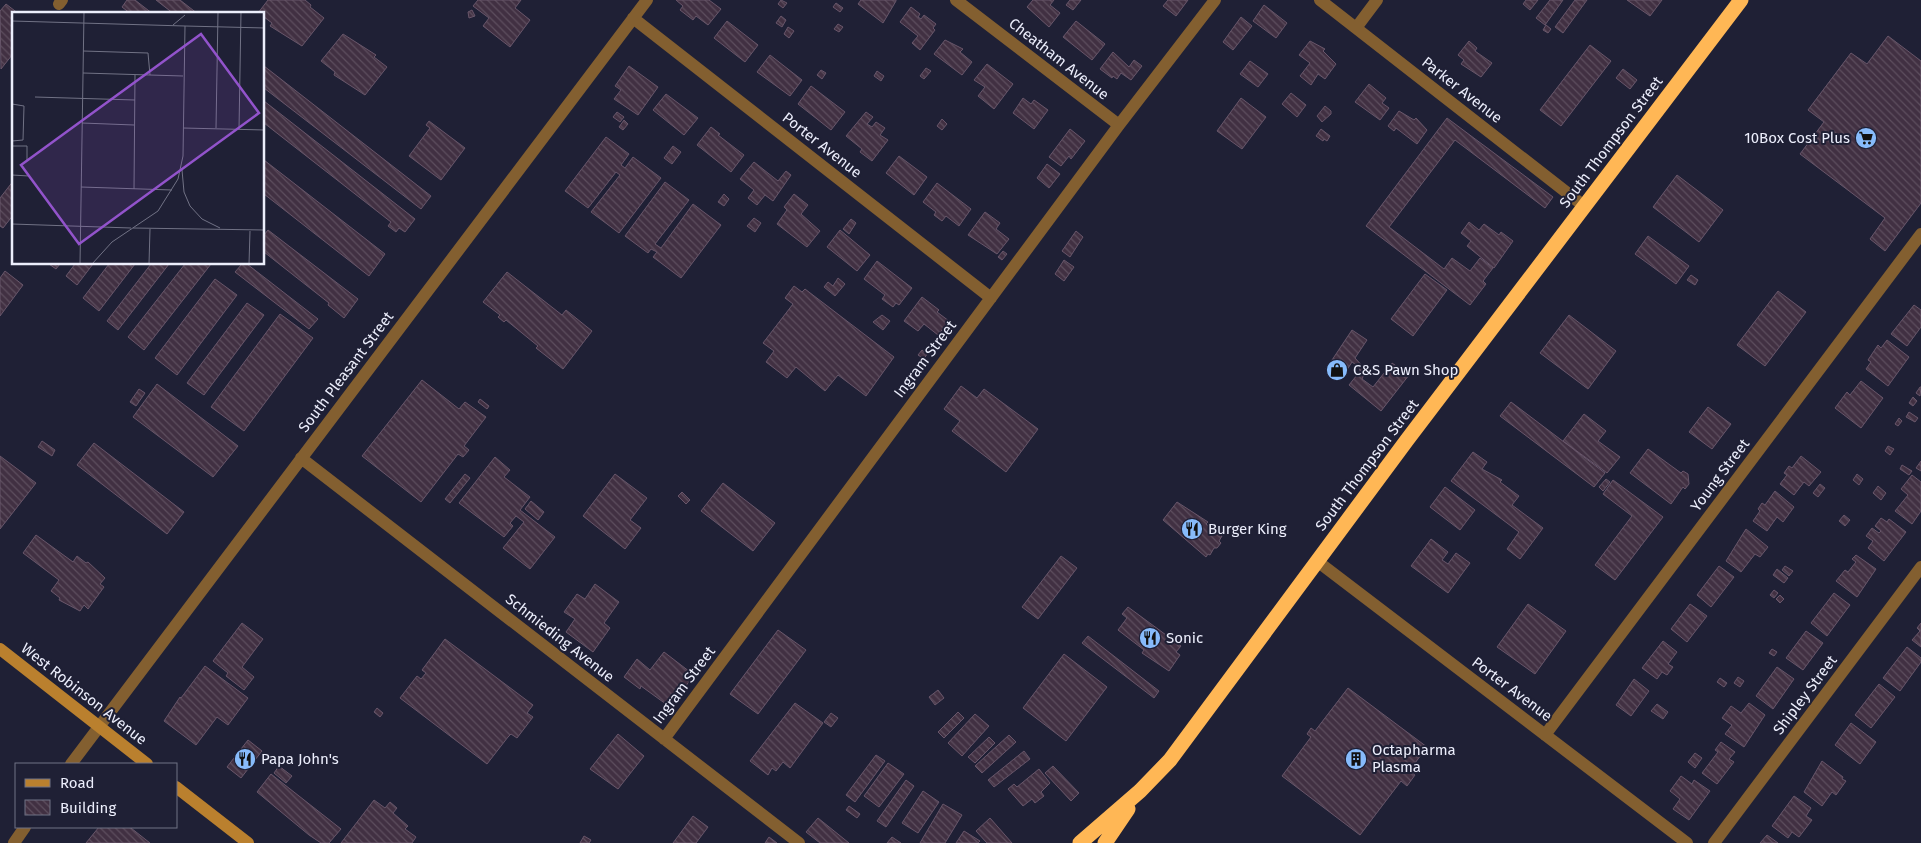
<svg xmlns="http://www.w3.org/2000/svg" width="1921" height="843" font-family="'Fira Sans',sans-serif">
	<defs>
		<pattern id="building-back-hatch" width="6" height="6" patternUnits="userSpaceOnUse" patternTransform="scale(1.25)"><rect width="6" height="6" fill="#413042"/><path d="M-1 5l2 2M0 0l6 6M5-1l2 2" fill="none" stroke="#5d4e5e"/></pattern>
	</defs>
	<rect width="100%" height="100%" fill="#1f2035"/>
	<path fill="url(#building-back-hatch)" stroke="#68566a" d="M127,0H135L153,14H131L122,7Z
		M156,0H180L198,14H174Z
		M268,0H305L311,5L310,7L324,18L302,46L270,26L272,23L264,17V14L258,13Z
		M478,0H521L515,8L530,20L510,47L483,26L489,18L473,6Z
		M676,0H709L721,9L708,25L696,16L693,20L680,10L683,6Z
		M781,0L787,3L783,8L778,4Z
		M861,0H896V1L883,23L858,4Z
		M1033,0H1054L1050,5L1060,13L1049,27L1027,7Z
		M1070,0H1081L1073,10L1066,5Z
		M1168,0H1188L1176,16L1163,6Z
		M1526,0H1538L1530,10L1523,4Z
		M1550,0H1563L1545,25L1536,18Z
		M1575,0H1587L1563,33L1555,27Z
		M1627,0H1662L1650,16Z
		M836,3L843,8L840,12L833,7Z
		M6,4L19,14H14V57L12,55L1,69L0,11Z
		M1264,5L1287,23L1276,38L1253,21Z
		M911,7L920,14L918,17L921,19L924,15L936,24L933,28L935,30L920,50L912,43L918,36L900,22Z
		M472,10L475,16L469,18L468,12Z
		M781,16L786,20L782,27L776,23Z
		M1241,17L1252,26L1233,50L1223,42Z
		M727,21L758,45L745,62L714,38Z
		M1076,21L1105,44L1092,60L1063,37Z
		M838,24L843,27L839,32L834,29Z
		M1546,25L1551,29L1548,33L1543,30Z
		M788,27L794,31L789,38L784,34Z
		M343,34L376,55L374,57L387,67L365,95L334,75L335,72L321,61Z
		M1888,36L1921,61V203L1885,251L1870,239L1885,218L1800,154L1824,122L1808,110L1851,53L1867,64Z
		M945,40L963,49L960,52L972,62L962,75L934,54Z
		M1310,41L1325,49L1323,51L1336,64L1325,79L1318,74L1311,85L1300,76L1310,63L1299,55Z
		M1469,41L1477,48L1475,51L1492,63L1481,77L1461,64L1464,60L1458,55Z
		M1590,45L1611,61L1561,126L1540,110Z
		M1113,52L1129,67L1134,60L1142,66L1131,80L1121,73L1117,79L1113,76L1112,78L1100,69Z
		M770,55L802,80L790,96L757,72Z
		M1250,61L1268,74L1258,87L1240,74Z
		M987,64L1013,84L994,109L978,96L985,87L974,80Z
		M264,66L431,196L421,209L264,88Z
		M629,66L658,87L638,115L614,99L621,90L615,86Z
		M926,68L931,71L924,79L920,76Z
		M1623,69L1637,80L1630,89L1616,78Z
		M821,70L826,73L822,79L817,75Z
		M877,71L884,76L881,81L874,76Z
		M1369,84L1386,98L1382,103L1389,108L1380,120L1355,102Z
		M811,86L845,112L831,130L798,104Z
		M1291,93L1306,105L1297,117L1282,104Z
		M666,94L698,118L684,135L653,110Z
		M1023,98L1031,104L1034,100L1048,110L1034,129L1013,113Z
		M1241,98L1266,117L1242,149L1217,131Z
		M264,101L415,219L405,232L399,228L396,232L388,226L391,222L264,123Z
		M1325,106L1331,111V114L1322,122L1317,116Z
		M1399,111L1414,120L1416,118L1427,130L1417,144L1396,128L1394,131L1388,126Z
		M617,112L624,117L620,122L613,117Z
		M866,112L873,117L867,124L872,127L876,122L885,128L880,135L888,140L872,161L860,152L862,149L846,136Z
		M1447,118L1553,197L1545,208L1455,140L1389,227L1444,269L1452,258L1470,271L1480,258L1493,268L1483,281L1486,284L1470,305L1366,226Z
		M942,119L947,124L942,130L937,126Z
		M624,120L628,124L623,130L619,127Z
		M429,121L465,148L441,180L409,156L430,128L426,125Z
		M711,127L720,134L718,135L744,155L731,172L697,145Z
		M1070,129L1085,141L1071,159L1069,156L1061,166L1049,157Z
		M1321,129L1330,136L1327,141L1324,139L1323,141L1316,136Z
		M606,137L629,154L621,165L625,168L633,157L661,178L619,233L591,212L620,175L616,172L588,208L565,191Z
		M673,146L681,152L672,164L664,158Z
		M899,156L927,177L914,195L886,173Z
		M264,160L385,254L369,276L264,194Z
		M754,162L778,181L786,171L791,175L773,201L765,195L757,205L748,198L754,190L740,179Z
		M1047,164L1060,174L1049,188L1037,178Z
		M1677,175L1723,210L1699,242L1653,207Z
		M14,180V214L3,228L0,226V198Z
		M665,182L689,200L655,244L661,248L693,204L721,225L681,278L653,257L657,252L651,249L648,253L625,236Z
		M937,183L971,209L959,226L946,216L942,221L934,215L936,212L923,202Z
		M724,194L729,199L724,206L718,202Z
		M794,194L808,205L801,214L820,231L807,247L777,224L787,210L784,207Z
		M985,212L1000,223L996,229L1009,239L997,254L968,235Z
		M754,218L761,223L755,232L747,226Z
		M851,219L856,223L849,234L843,229Z
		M1469,222L1479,230L1484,224L1499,235L1501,232L1513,241L1494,268L1467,246L1471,241L1461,233Z
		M268,230L358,299L344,318L328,305L329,303L264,252V235Z
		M840,230L870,255L857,271L827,247Z
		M1076,231L1083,237L1070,257L1062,251Z
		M1648,236L1689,266L1676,284L1635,254Z
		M1003,251L1007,254L1002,260L998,257Z
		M1064,260L1074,267L1064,281L1055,274Z
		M877,261L912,288L899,305L896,303L893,307L882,299L885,295L864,279Z
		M49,264H60L56,269Z
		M75,264H93L77,285L66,276Z
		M109,264H135L99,311L83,298Z
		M151,264H169L118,330L107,321Z
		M185,264H211L144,350L128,337Z
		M242,264H247L318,319L309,329L235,272Z
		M5,271L23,285L0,316V278Z
		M507,272L562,315L566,310L592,331L563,369L536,348L538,346L506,320L504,322L498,317L500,315L483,302Z
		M1425,274L1447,290L1413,336L1391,319Z
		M1691,275L1698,280L1695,285L1687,280Z
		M838,278L845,284L835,296L824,287L828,282L833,286Z
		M215,279L237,295L177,375L155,358Z
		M794,286L802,292L805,289L894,357L866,396L838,375L825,391L796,367L787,378L766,362L774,351L763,343L793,304L785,298Z
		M1778,291L1806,312L1765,366L1737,345Z
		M922,297L939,310L937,312L949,321L938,335L924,324L918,331L904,321Z
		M247,303L264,315L204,395L187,383Z
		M1914,305L1921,310V327L1907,346L1891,334Z
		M280,314L313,338L244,431L211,407Z
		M882,315L890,321L883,330L873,322Z
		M1569,315L1616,351L1588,389L1540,353Z
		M1352,330L1367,340L1355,358L1366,370L1362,379L1373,387L1392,363L1409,375L1381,411L1349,385L1357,375L1359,377L1361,374L1359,367L1352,362L1341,379L1326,369Z
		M1887,340L1909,357L1888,386L1866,369L1871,362L1868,360L1878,345L1881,348Z
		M922,350L927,354L924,359L918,355Z
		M422,380L459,409L465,402L486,417L464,446L469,450L463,457L458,454L421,502L362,456Z
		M1861,381L1883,398L1861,428L1835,408L1847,392L1850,395Z
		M157,384L238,446L213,477L133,417Z
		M961,386L977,398L984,389L1038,429L1006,472L952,431L960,421L944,409Z
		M1920,387H1921L1920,396L1916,393Z
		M139,389L145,393L136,406L130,402Z
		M1913,397L1917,401L1913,406L1909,403Z
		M480,399L489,406L487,409L478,402Z
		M1511,402L1605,473L1594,487L1500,416Z
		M1708,407L1731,424L1712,449L1689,432Z
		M1909,412L1918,418L1915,422L1906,417Z
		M1584,414L1606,431L1598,441L1620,457L1607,473L1563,441Z
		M1899,418L1902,421L1898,426L1895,424Z
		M42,441L55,450L52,456L38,447Z
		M94,443L184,512L167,534L77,465Z
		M1888,446L1894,449L1890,455L1885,451Z
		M1648,449L1681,473L1683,471L1688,474L1689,484L1685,489L1683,487L1671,504L1630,473Z
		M1473,452L1487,462L1482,469L1502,480L1500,482L1519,496L1512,505L1543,528L1520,559L1507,549L1519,532L1451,481Z
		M0,456L36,483L0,529Z
		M1801,456L1821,472L1809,486L1804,482L1794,495L1780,484L1787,475L1784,473L1789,466L1792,468Z
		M495,457L510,470L504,477L530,497L520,510L555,537L530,569L503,548L524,522L516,516L510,523L513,526L504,537L459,503Z
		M1921,461V471L1916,468Z
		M1902,465L1912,471L1909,475L1900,469Z
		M465,474L470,478L450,503L445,499Z
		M615,474L647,498L630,520L641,528L625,549L583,516Z
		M1857,474L1863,479L1859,485L1853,480Z
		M1912,475L1921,482V511L1912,524L1895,511L1908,495L1901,489Z
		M1606,479L1610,482L1603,491L1599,487Z
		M1613,480L1663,517L1615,580L1595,565L1632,516L1603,494Z
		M723,483L775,523L753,551L701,511Z
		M1820,484L1825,488L1818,497L1813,493Z
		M1878,486L1886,493L1881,500L1873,493Z
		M1445,487L1475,510L1460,530L1430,507Z
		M1775,491L1794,507L1783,522L1777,517L1767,531L1753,521L1760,511L1758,509L1762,503L1765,505Z
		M682,492L690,500L686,504L678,496Z
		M531,501L544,512L538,520L525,509Z
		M1177,502L1208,522L1206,524L1211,528L1209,529L1222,536L1219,541L1221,543L1217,548H1214L1210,555L1208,554L1206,557L1163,520Z
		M1844,515L1850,520L1845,526L1839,521Z
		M1881,518L1887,522L1889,519L1906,532L1884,561L1868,548L1873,541L1866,536L1872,528L1879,533L1881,531L1875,526Z
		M1746,529L1768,547L1760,557L1755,554L1741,572L1726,561Z
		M36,535L73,562L77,556L86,563L88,562L105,578L100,584L104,587L88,609L84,605L80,611L59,600L60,598L51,591L59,580L23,553Z
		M1431,539L1448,552L1442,560L1448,564L1456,553L1470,563L1448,593L1411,566Z
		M1856,555L1876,569L1857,597L1836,581L1845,570L1848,572L1856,562L1852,559Z
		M1061,556L1077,568L1038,619L1022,607Z
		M1719,566L1734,577L1711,607L1697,595Z
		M1785,566L1793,571L1789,576L1782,570Z
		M1777,569L1788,578L1784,583L1773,575Z
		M595,584L619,602L604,623L610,628L593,652L566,632L575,619L564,612L577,594L585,599Z
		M1774,590L1778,593L1774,598L1770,595Z
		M1834,593L1850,605L1827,636L1811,623Z
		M1780,595L1784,599L1780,603L1776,599Z
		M1528,604L1566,631L1535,674L1497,647Z
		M1690,604L1707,616L1687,642L1671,629Z
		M1128,607L1181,646L1176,652L1180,655L1169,671L1142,653L1144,650L1118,630L1127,618L1122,614Z
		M242,623L263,639L242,667L254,677L244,690L226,676L228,673L213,661Z
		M1921,623V647L1912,640L1920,631L1917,628Z
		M778,630L806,650L758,714L730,694Z
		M1806,631L1823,643L1803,670L1786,658Z
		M1088,636L1159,691L1154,698L1082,643Z
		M445,639L533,705L527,713L533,717L517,738L511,734L508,737L487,764L400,698L417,676L421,679L426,673L422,670Z
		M1663,641L1677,652L1668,664L1673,667L1667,675L1662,672L1657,679L1642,668Z
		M1907,647L1921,658V662L1900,691L1883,678Z
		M1772,649L1777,652L1774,656L1769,653Z
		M664,652L694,675L670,707L641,686L640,689L624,677L637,659L650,670Z
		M1064,654L1107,687L1066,741L1023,708Z
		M205,666L248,698L228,725L217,717L196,745L164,721L180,697L181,698Z
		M1777,667L1794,679L1773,709L1756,696Z
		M1738,677L1744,681L1740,687L1734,683Z
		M1720,678L1727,683L1724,687L1717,682Z
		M1634,679L1649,691L1631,716L1616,705Z
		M1879,684L1895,697L1871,728L1855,715Z
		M1348,688L1427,747L1409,771L1415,775L1407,786L1401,781L1360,835L1282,776L1311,737L1307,734L1311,728L1315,731Z
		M938,690L944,698L935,705L929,697Z
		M795,703L823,723L790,768L783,762L776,771L772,768L768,775L750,761Z
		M1749,703L1765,715L1744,747L1725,734L1732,725L1722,718L1731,706L1741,713Z
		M1657,704L1668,712L1663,719L1651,711Z
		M377,708L383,713L380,717L374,712Z
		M958,712L964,718L944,738L938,732Z
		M831,713L838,718L831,727L824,722Z
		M975,714L989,726L962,756L948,743Z
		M1851,723L1876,742L1860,764L1835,745Z
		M618,734L644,756L618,789L590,769Z
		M1009,735L1016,742L982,773L975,766Z
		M989,737L995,743L975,763L968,757Z
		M248,740L262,751L241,778L227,767Z
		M1721,742L1735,752L1729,759L1734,762L1717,784L1702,773L1718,752L1715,750Z
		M1024,751L1030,759L994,787L988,780Z
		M1695,753L1702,758L1695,768L1688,762Z
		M876,755L885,761L855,802L846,795Z
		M1822,761L1843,777L1842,779L1846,781L1836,795L1832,792L1822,806L1804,792Z
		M888,763L904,774L879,807L864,796Z
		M279,766L292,776L286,783L274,773Z
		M1053,766L1079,793L1071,801L1045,773Z
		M1039,769L1050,783L1041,792L1044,796L1035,803L1032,799L1023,806L1008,789L1014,784L1017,787Z
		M271,774L341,829L329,843H321L309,835L257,792Z
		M1681,776L1692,784L1694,780L1710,791L1689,820L1673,809L1680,799L1670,791Z
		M906,780L914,786L886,827L877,821Z
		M923,791L939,802L918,833L902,823Z
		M1794,796L1811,808L1806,816L1812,820L1799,837L1792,832L1788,838L1772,826Z
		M374,800L385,808L390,802L397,808L393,813L408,826L405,829L416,837L412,843H341Z
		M943,804L962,815L945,843H920Z
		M849,806L860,814L857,818L846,810Z
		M693,816L708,827L696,843H673Z
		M818,818L849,843H820L806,832Z
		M990,818L1012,843H987L976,831Z
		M99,827H133L131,828L150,843H86Z
		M964,831L980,841L978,843H956Z
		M1767,835L1778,843H1760Z
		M584,836L591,840L589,843H580Z
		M769,837L777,843H765Z
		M892,837L901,843H887Z"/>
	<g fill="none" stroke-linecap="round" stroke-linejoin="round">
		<path stroke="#835f30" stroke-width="12" d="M956,0L1119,125
			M1320,0L1584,206
			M59,4L62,0
			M633,18L991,298
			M1356,28L1377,0
			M301,458L799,843
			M1317,561L1687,843
			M1545,735L1921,234
			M664,739L1119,125L1215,0
			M71,764L647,0
			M14,843L25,827
			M1714,843L1921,567"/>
		<path stroke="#ba802e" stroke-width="12" d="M0,649L147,764
			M176,787L248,843"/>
		<path stroke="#ffb755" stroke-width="15" d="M1080,843L1140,791L1170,760L1407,440L1741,0
			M1105,843L1128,809"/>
	</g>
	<defs>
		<g id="supermarket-disc" transform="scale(1.125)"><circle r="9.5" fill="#87bbfb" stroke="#1f2035"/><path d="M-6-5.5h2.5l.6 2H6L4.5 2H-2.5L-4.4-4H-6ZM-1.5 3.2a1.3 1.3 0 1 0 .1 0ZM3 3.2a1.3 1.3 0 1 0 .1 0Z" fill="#111"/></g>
		<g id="shop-disc" transform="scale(1.125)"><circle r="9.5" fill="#87bbfb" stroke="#1f2035"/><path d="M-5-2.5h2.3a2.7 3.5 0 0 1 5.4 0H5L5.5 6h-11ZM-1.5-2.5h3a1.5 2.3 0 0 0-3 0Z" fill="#111"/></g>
		<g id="restaurant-disc" transform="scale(1.125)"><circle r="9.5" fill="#87bbfb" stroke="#1f2035"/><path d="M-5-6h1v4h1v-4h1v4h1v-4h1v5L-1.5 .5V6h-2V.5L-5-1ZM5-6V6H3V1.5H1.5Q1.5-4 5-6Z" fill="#111"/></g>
		<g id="building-disc" transform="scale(1.125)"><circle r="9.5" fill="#87bbfb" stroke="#1f2035"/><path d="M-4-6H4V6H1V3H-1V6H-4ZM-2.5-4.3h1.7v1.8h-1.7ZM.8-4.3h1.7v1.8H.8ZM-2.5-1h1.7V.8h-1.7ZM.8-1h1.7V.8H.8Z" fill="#111"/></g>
	</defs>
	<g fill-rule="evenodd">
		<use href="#supermarket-disc" x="1866" y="138"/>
		<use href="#shop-disc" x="1337" y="370"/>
		<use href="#restaurant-disc" x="1192" y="529"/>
		<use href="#restaurant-disc" x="1150" y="638"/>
		<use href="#restaurant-disc" x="245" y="759"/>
		<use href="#building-disc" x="1356" y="759"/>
	</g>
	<g text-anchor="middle" stroke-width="4" stroke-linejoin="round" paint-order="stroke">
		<g font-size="15" fill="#eceefc" stroke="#1f2035">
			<text transform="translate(1059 59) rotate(38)" y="5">Cheatham Avenue</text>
			<text transform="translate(1462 90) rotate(38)" y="5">Parker Avenue</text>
			<text transform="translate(1611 142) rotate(-53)" y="5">South Thompson Street</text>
			<text transform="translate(822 145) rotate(38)" y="5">Porter Avenue</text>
			<text transform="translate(925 359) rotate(-53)" y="5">Ingram Street</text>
			<text transform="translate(346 372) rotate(-53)" y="5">South Pleasant Street</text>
			<text transform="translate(1367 465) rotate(-53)" y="5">South Thompson Street</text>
			<text transform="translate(1720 475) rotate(-53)" y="5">Young Street</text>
			<text transform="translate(560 638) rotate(38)" y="5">Schmieding Avenue</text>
			<text transform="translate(684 685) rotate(-53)" y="5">Ingram Street</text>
			<text transform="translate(1512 689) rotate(37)" y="5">Porter Avenue</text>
			<text transform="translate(84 694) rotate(38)" y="5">West Robinson Avenue</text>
			<text transform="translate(1805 695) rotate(-53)" y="5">Shipley Street</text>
		</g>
		<g font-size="15" fill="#eceefc" stroke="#1f2035" text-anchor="start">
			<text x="1850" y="143" text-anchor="end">10Box Cost Plus</text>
			<text x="1353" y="375">C&amp;S Pawn Shop</text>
			<text x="1208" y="534">Burger King</text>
			<text x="1166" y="643">Sonic</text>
			<text x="1372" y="755">Octapharma<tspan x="1372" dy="17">Plasma</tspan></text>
			<text x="261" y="764">Papa John's</text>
		</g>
	</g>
	<g transform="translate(12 12)">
		<rect width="252" height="252" fill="#1f2035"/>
		<path fill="none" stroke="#717285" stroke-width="1" d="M0,9L173,14L171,144L166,167L146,199L100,230L80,252M161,13L173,3M173,14L253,16M71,39L136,41L138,63M71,61L171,64M23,85L123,88M0,92L12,94L11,128L0,129M70,111L122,113M171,116L253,118M204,116L206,0M227,117L229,0M0,134H15V149M170,158L172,180L178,194L190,207L208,216M0,163L17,164M69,175L160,178M122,177L123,63M0,212L119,216M121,216L253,218M68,252L72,0M137,252L138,217M237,252L238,219"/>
		<path fill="#9253cb" fill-opacity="0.15" stroke="#9253cb" stroke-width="2.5" d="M189,22L247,101L67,232L9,153Z"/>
		<rect width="252" height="252" fill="none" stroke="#eceefc" stroke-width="2.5"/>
	</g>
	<rect x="15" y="763" width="162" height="65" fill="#1f2035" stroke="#717285"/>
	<rect x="25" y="779" width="25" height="8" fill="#ba802e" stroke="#717285"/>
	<text x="60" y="788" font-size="15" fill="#eceefc">Road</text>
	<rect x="25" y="800" width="25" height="15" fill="url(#building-back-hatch)" stroke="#717285"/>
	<text x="60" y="813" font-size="15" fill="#eceefc">Building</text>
</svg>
